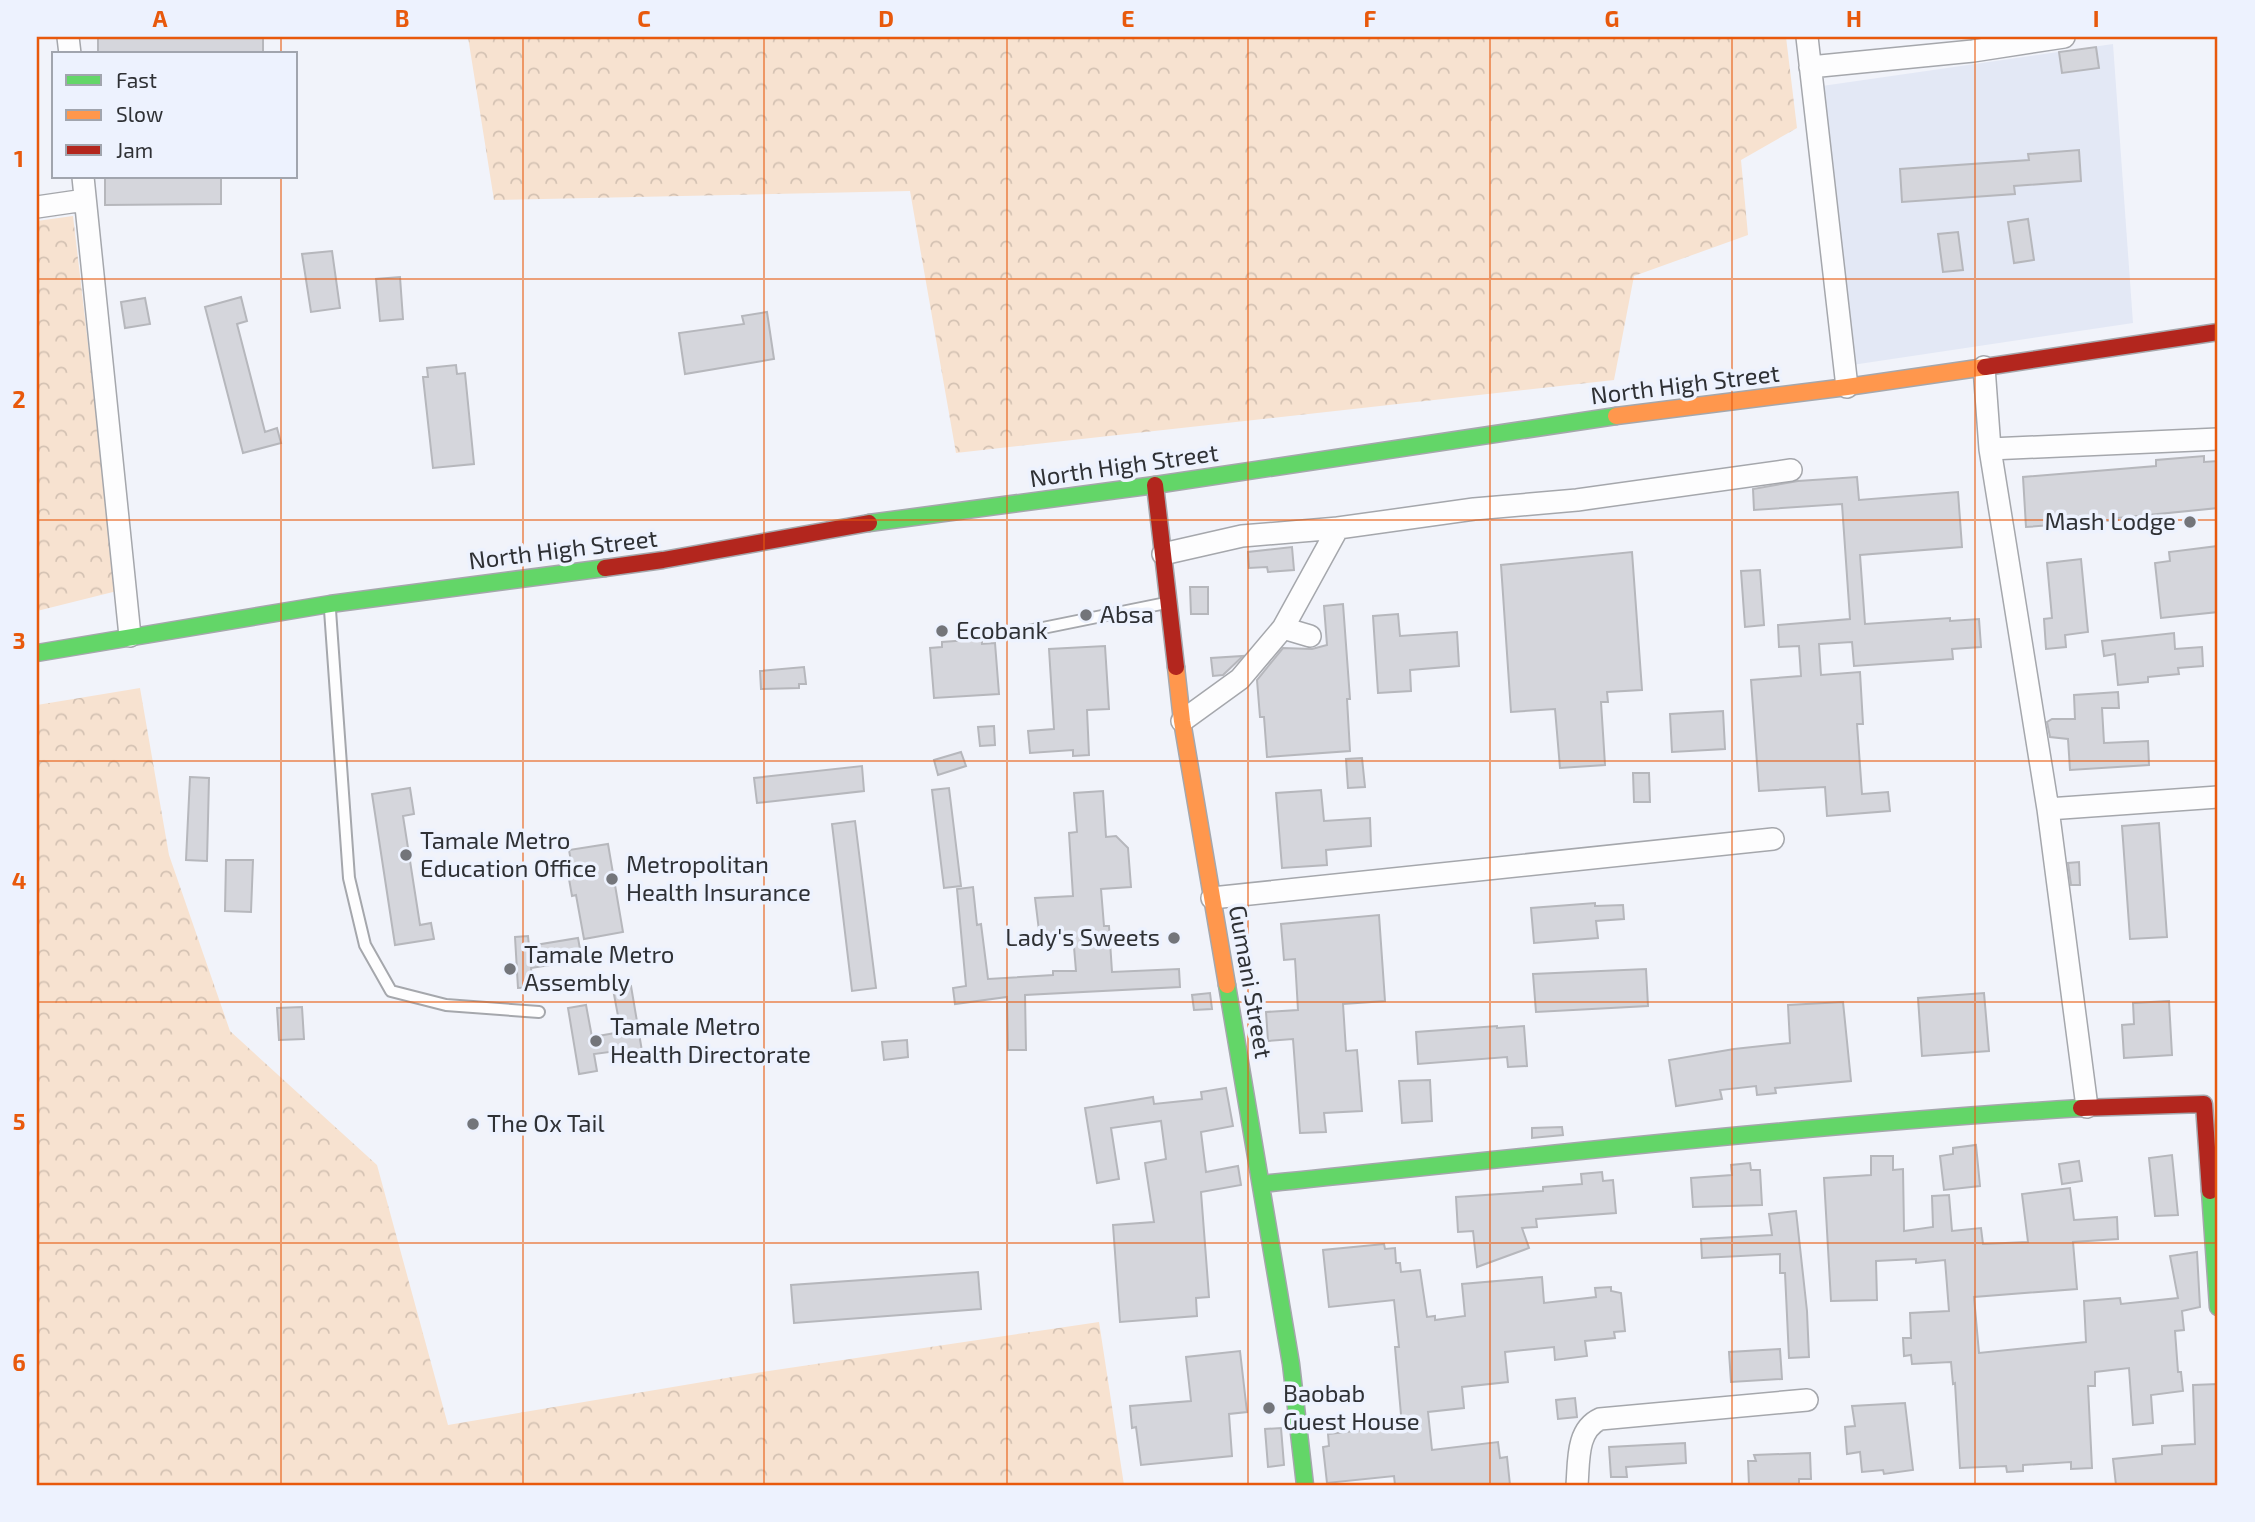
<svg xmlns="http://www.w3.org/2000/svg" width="2255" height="1522" font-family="'Exo 2',sans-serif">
	<defs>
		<pattern id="forest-crowns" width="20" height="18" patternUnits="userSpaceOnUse" patternTransform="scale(1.75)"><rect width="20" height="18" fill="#f7e2d0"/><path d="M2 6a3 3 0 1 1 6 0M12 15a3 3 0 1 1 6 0" fill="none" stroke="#d4c2b3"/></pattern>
	</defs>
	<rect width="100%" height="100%" fill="#f1f3fa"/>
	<path fill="#e3e8f5" d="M2113,44L2133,323L1852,365L1822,86Z"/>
	<path fill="url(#forest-crowns)" d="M468,37H1786L1797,128L1741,160L1748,235L1634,276L1614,380L956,453L910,191L494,200Z
		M73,216L117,591L37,611V221Z
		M140,688L169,855L230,1031L377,1165L448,1425L756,1373L1099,1322L1124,1485H37V705Z"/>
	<path fill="#d5d6dc" stroke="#b6b7bc" stroke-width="2" d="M98,37H263V54H98Z
		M2096,47L2099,68L2062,73L2059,52Z
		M2079,150L2081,181L2014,186L2015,194L1902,202L1900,169L2029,160L2028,154Z
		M105,177H221V204L105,205Z
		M2028,219L2034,260L2014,263L2008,222Z
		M1958,232L1963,270L1943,272L1938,234Z
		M332,251L340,308L311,312L302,254Z
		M400,277L403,319L380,321L376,279Z
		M241,297L247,321L237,324L265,432L277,428L281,443L243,453L205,307Z
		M145,298L150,324L125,328L121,302Z
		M767,312L774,359L685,374L679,333L744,324L742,316Z
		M456,365L457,374L465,373L474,464L433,468L423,377H428L427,368Z
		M2204,456V462L2218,461V508L2118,518V520L2026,527L2023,477L2156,466V460Z
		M1857,477L1859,500L1958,492L1962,547L1860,555L1865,624L1950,618V621L1979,619L1981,647L1952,649L1953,659L1854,666L1852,642L1819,644L1821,675L1860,672L1863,724H1857L1862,794L1888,792L1890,811L1827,816L1825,787L1759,791L1751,680L1801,676L1799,646L1779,647L1778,625L1850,619L1842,504L1754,510L1753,489L1798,481Z
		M2218,546V612L2161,618L2155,563L2170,561L2169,552Z
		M1292,547L1294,570L1268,572L1267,567L1249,568L1248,552Z
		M1632,552L1642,690L1607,692L1608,702H1601L1605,765L1560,768L1555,709L1511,712L1501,565Z
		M2081,559L2088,632L2065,635L2066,647L2046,649L2044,619L2052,618L2047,563Z
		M1760,570L1764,625L1745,627L1741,571Z
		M1190,587H1208V614H1191Z
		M1343,604L1350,699H1347L1350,751L1267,757L1264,717H1260L1257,680L1283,648L1312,649L1327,645L1324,606Z
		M1398,614L1400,636L1457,632L1459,666L1410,670L1411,691L1378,693L1373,616Z
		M2174,633L2175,649L2202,647L2203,666L2178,668L2179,674L2148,677V682L2118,685L2115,654L2104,656L2102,641Z
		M982,639V644L995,643L999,694L934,698L930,648L942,647V642Z
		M1105,646L1109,709L1087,710L1089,755L1073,756V750L1030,753L1028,731L1054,729L1049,649Z
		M1243,656L1223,675L1213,676L1211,658Z
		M804,667L806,684H799V688L761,689L760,671Z
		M2118,692L2119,708H2102L2104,743L2148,741L2149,765L2070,770L2068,739L2050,737L2047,722L2052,719H2075L2074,695Z
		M1723,711L1725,749L1672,752L1670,714Z
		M994,726L995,745L980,746L978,727Z
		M961,752L966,766L938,775L934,760Z
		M1362,758L1365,787L1348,788L1346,759Z
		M862,766L864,791L757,803L754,778Z
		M1633,773H1649L1650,802H1634Z
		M190,777L209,778L207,861L186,860Z
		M410,788L414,814L403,816L420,925L431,923L434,939L395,945L372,794Z
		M949,788L961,886L944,888L932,790Z
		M1321,790L1324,821L1370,818L1371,846L1326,850L1327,865L1282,868L1276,793Z
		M1103,791L1106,837L1116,836L1128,848L1131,887L1101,889L1104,926H1109L1112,972L1179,969L1180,987L1025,995L1026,1050H1008L1007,997L955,1004L953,988L966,986L957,889L973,887L977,925L981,924L988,979L1053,975V971H1076L1073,935L1040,939L1035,898L1073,896L1069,833L1077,832L1074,793Z
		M855,821L876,988L852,991L832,824Z
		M2159,823L2167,937L2130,939L2122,826Z
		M608,844L623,932L584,939L576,895L572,896L569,879L574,878L569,850Z
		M226,860H253L251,912L225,911Z
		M2079,862L2080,885H2071L2068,863Z
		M1595,903V906L1623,905L1624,919L1596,921L1598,938L1534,943L1531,908Z
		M1379,915L1385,1001L1343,1004L1346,1051L1357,1050L1362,1111L1324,1113L1326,1132L1300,1133L1293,1039L1268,1041L1266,1012L1298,1010L1295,959L1284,960L1281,924Z
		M528,936L529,946L578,938L582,960L531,968L533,987L518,988L515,937Z
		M1646,969L1648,1006L1536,1012L1533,974Z
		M631,986L642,1051L625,1054L624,1050L594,1054L597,1071L579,1074L568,1008L586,1005L592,1037L621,1032L613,989Z
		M1210,993L1212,1009L1194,1010L1192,995Z
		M1984,993L1989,1051L1922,1056L1918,998Z
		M2169,1001L2172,1055L2124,1058L2122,1025L2134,1024L2133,1003Z
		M1843,1002L1851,1081L1775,1088L1776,1093L1757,1095L1756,1086L1720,1090L1722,1099L1676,1106L1669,1060L1734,1049L1790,1043L1788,1005Z
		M302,1007L304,1039L279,1040L277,1008Z
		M1497,1026V1028L1524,1026L1527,1066L1508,1067L1507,1057L1418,1064L1416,1032Z
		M907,1040L908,1057L884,1060L882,1042Z
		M1430,1080L1432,1121L1402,1123L1399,1081Z
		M1226,1088L1233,1126L1201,1132L1206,1172L1238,1166L1241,1185L1201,1192L1209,1297L1196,1298L1197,1316L1120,1322L1113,1225L1154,1222L1145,1163L1166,1159L1161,1121L1111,1128L1119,1179L1097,1183L1085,1108L1153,1097L1154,1104L1202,1099L1201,1092Z
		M1562,1127L1563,1135L1532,1138V1128Z
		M1976,1145L1980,1186L1944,1190L1940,1156L1953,1154V1148Z
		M2172,1155L2178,1215L2155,1216L2149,1158Z
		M1871,1156H1893V1170L1903,1169L1904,1231L1933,1227L1932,1196L1949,1195L1952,1231L1981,1228L1983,1244L2028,1242L2022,1194L2070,1188L2074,1220L2117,1217L2118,1239L2073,1242L2077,1289L1974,1297L1979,1353L2086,1342L2084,1301L2120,1298L2121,1304L2178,1298L2170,1256L2197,1252L2200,1307L2182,1311L2184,1330L2175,1331L2178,1372H2181L2183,1391L2151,1395L2153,1423L2133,1425L2129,1368L2095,1372V1386H2088L2092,1468L2071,1469V1462L2023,1465V1471L2007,1472L2006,1466L1960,1468L1955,1383L1953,1384L1951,1362L1912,1364L1911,1355L1904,1356L1903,1338H1911L1910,1313L1949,1311L1945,1260L1916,1263V1259L1876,1261L1877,1300L1831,1301L1824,1178L1871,1175Z
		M2079,1161L2082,1181L2062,1184L2059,1164Z
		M1750,1163L1751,1170H1760L1762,1205L1693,1207L1691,1178L1732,1175L1731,1165Z
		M1602,1172L1603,1181L1613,1180L1616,1213L1536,1219L1537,1227L1522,1228L1529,1248L1477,1267L1473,1231L1458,1232L1456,1197L1543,1191V1187L1582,1184L1581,1174Z
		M1796,1211L1807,1311L1809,1357L1789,1358L1785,1273H1780V1254L1702,1258L1701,1239L1772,1235L1769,1214Z
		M1384,1244L1385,1249L1395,1248L1396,1263H1400L1401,1272L1420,1270L1427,1317L1435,1316V1320L1465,1316L1462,1284L1542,1277L1544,1303L1596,1297L1595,1288L1611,1287V1291L1621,1293L1625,1331L1614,1332L1615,1338L1585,1341L1587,1356L1555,1360L1554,1347L1505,1352L1508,1382L1462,1387L1464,1408L1428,1412L1432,1450L1498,1442L1500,1458L1507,1457L1510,1485H1395L1394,1476L1327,1483L1323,1447L1329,1446L1328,1434L1402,1426L1395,1347H1399L1394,1300L1329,1307L1323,1250Z
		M978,1272L981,1309L794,1323L791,1285Z
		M1780,1349L1782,1379L1731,1382L1729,1352Z
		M1240,1351L1247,1412L1229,1414L1232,1456L1141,1465L1136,1427L1132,1428L1130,1406L1191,1401L1186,1357Z
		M2218,1384V1485H2116L2113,1459L2162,1454V1446L2195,1444L2193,1385Z
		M1575,1398L1577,1417L1558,1419L1556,1400Z
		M1905,1403L1913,1470L1884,1474L1883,1470L1862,1472L1860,1452L1847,1454L1845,1427L1855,1426L1852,1406Z
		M1281,1428L1284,1465L1268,1467L1265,1429Z
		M1685,1443L1686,1463L1626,1467L1627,1477H1611L1609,1447Z
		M1810,1453L1811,1479H1799V1485H1749L1748,1461H1756L1754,1455Z"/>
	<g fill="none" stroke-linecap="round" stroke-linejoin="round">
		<g stroke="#a5a7ac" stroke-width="14">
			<path id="lane" d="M330,610L349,878L365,945L391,991L446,1005L539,1012
				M1028,631L1166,603"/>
		</g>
		<g stroke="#a5a7ac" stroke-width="24">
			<path id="street" d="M68,37L70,54
				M1807,37L1847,387
				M1810,67L1973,51L2064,37
				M83,177L130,636
				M37,207L85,200
				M1984,367L1990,449L2048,809L2087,1107
				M1990,449L2218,439
				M1163,554L1242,536L1338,528
				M1283,628L1310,636
				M1182,721L1240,679L1283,628L1338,528L1474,509L1577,500L1791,470
				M2048,809L2218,797
				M1212,898L1773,839
				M1577,1485C1579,1462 1576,1430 1600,1419L1807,1400"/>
		</g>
		<g stroke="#a5a7ac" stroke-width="19">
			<path id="fast" d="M869,523L1155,485L1616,416
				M37,653L330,604L605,568
				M1227,985L1291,1364L1305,1485
				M1261,1184C1534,1156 1807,1125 2081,1108
				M2210,1191L2218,1307"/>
		</g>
		<g stroke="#a5a7ac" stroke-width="19">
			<path id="slow" d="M1616,416L1847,387L1985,367
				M1176,667L1182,721L1227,985"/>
		</g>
		<g stroke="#a5a7ac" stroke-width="19">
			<path id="jam" d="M1985,367L2218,332
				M1155,485L1176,667
				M605,568L663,560L869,523
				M2081,1108L2204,1104L2210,1191"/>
		</g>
		<use href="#lane" stroke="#fdfdfe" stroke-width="10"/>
		<use href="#street" stroke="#fdfdfe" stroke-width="21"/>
		<use href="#fast" stroke="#63d668" stroke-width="16"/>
		<use href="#slow" stroke="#ff974d" stroke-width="16"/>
		<use href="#jam" stroke="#b3261e" stroke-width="16"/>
	</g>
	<path fill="none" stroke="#e8590c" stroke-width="2" stroke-opacity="0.55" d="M281,37V54M523,37V1485M764,37V1485M1007,37V1485M1248,37V1485M1490,37V1485M1732,37V1485M1975,37V1485M281,177V1485M37,279H2218M37,520H2218M37,761H2218M37,1002H2218M37,1243H2218"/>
	<g fill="#73757a" stroke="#edf2fe" stroke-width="2.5">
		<circle cx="2190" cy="522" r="7"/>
		<circle cx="1086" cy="615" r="7"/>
		<circle cx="942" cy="631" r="7"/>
		<circle cx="406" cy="855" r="7"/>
		<circle cx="612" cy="879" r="7"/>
		<circle cx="1174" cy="938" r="7"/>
		<circle cx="510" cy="969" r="7"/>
		<circle cx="596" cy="1041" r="7"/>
		<circle cx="473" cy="1124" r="7"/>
		<circle cx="1269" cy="1408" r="7"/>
	</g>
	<g text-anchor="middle" stroke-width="7" stroke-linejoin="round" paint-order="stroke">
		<g font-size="24" fill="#2f3135" stroke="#edf2fe">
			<text transform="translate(1685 385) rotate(-7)" y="8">North High Street</text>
			<text transform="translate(1124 466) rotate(-8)" y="8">North High Street</text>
			<text transform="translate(563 550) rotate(-7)" y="8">North High Street</text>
			<text transform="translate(1250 982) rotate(80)" y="8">Gumani Street</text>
		</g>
		<g font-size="24" fill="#2f3135" stroke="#edf2fe" text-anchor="start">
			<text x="2176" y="530" text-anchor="end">Mash Lodge</text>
			<text x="1100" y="623">Absa</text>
			<text x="956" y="639">Ecobank</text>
			<text x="420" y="849">Tamale Metro<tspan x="420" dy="28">Education Office</tspan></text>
			<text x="626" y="873">Metropolitan<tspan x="626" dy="28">Health Insurance</tspan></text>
			<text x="1160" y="946" text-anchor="end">Lady's Sweets</text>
			<text x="524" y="963">Tamale Metro<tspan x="524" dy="28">Assembly</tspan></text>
			<text x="610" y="1035">Tamale Metro<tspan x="610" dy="28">Health Directorate</tspan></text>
			<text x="487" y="1132">The Ox Tail</text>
			<text x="1283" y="1402">Baobab<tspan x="1283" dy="28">Guest House</tspan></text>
		</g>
	</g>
	<rect width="2255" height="1522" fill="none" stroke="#edf2fe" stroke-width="77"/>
	<rect x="52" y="52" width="245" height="126" fill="#edf2fe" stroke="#a1a5ae" stroke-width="2"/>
	<rect x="66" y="75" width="35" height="10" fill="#63d668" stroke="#a1a5ae" stroke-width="2"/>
	<text x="116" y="88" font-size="21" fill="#2f3135">Fast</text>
	<rect x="66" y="110" width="35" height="10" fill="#ff974d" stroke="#a1a5ae" stroke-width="2"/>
	<text x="116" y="122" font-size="21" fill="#2f3135">Slow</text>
	<rect x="66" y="145" width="35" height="10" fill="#b3261e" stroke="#a1a5ae" stroke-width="2"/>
	<text x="116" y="158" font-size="21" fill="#2f3135">Jam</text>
	<rect x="38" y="38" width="2178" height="1446" fill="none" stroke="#e8590c" stroke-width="2.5"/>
	<g font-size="23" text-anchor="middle" font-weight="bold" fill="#e8590c">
		<text x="160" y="27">A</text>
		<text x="402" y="27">B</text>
		<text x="644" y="27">C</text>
		<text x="886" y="27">D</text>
		<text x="1128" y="27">E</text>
		<text x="1370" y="27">F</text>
		<text x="1612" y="27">G</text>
		<text x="1854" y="27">H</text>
		<text x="2096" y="27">I</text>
		<text x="19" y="167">1</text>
		<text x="19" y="408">2</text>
		<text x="19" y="649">3</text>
		<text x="19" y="889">4</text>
		<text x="19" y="1130">5</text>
		<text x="19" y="1371">6</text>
	</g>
</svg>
